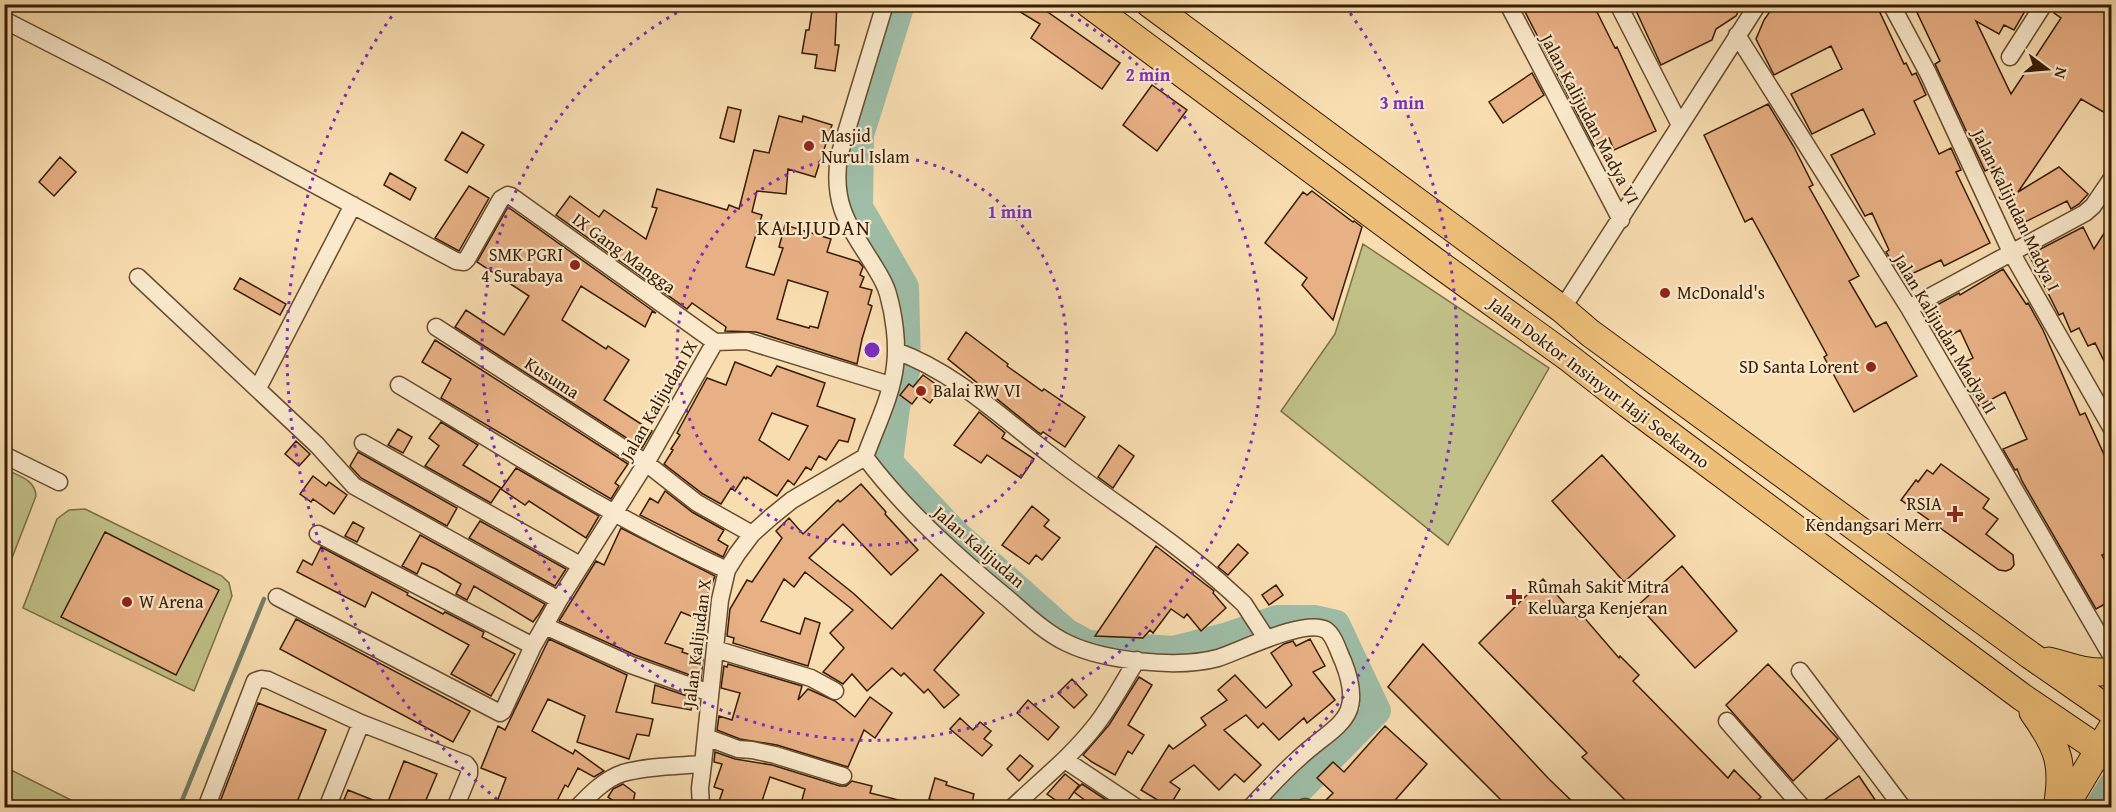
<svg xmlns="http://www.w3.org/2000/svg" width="2116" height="812" font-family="'Gentium Book Plus',serif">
	<rect width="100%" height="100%" fill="#f8ddb0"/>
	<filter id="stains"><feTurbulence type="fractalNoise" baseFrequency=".00333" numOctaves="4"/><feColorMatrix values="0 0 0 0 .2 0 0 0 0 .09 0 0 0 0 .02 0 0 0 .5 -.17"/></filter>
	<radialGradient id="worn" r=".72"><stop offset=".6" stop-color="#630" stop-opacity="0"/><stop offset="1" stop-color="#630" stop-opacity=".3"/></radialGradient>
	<path fill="#c1c088" stroke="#7c6e45" stroke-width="1.5" d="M1363,244L1549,368L1448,545L1281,411L1335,334Z
		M5,469C18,476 35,479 36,496L5,576Z
		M85,509L222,576L229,583L232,596L194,691L23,608L57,519L69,510Z
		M4,767H5L85,807H5Z"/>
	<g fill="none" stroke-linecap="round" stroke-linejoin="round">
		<path stroke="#757d65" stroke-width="4.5" d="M179,808L264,599"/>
		<path stroke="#9ebda7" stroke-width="28" d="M901,4L860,135L859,207L905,287L907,367L896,407L889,462L954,532L1066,632L1088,644L1173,650L1228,636L1277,619H1314L1336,624L1377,711L1281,808
			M2098,808L2112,786"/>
	</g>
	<path fill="#e8b085" stroke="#371c02" stroke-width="1.5" fill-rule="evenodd" d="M813,4H837L835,45H839L835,71L815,68L817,55L802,53L806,30H809Z
		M1007,4H1049L1045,10L1120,63L1102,89L1031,38L1040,24Z
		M1521,4H1593L1615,48L1617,47L1656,131L1614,150L1609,138L1594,146Z
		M1633,4H1742L1736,16L1716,29L1712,40L1661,65Z
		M1775,4H1876L1904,64L1906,63L1912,75L1916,73L1926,95L1914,101L1939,154L1951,148L1961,170L1956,172L1990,243L1944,266L1941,260L1903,278L1896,265L1895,266L1886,252L1889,250L1872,213L1865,216L1831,155L1875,134L1863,109L1812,134L1791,94L1842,69L1831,46L1774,75L1756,39L1764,20Z
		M1913,4H2029L2014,30L2004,25L1999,34L1976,21L2011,94L2061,18L2054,13L2059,4H2112V117L2081,99L2018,192L2059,167L2088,194L2079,204L2071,209L2067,201L2019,225L2009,204L2011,203L1994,167L1985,171L1935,64L1940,61Z
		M1532,73L1544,95L1503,123L1489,102Z
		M1152,85L1187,110L1157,151L1123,125Z
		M1768,104L1794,147L1813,185L1809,187L1859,276L1849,281L1876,327L1886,322L1917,376L1854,412L1824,357L1827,355L1752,218L1745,222L1704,135Z
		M728,107L741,110L734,142L720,138Z
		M779,116L802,122L803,116L832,125L815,177L788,169L786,194L757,191L752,212L762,215L746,267L774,275L783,248L779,247L785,225L831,239L827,252L859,262L863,267L860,275L864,277L860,287L872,290L868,304L872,306L862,339L857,364L756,332L725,331L726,327L692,303L687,309L556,215L570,196L599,217L604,210L646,239L657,208L652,207L657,189L727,210L729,205L739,209L754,150L769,153ZM788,280L828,292L818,328L810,326L809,328L777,319Z
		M462,132L484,145L467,173L445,160Z
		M60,157L76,172L54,196L39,182Z
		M390,173L416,188L410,200L384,185Z
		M469,186L489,198L459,251L435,238Z
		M1312,191L1353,222L1354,221L1362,227L1333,320L1302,285L1307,278L1265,243L1303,192L1307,195Z
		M508,207L656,313L652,312L645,327L581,286L562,320L606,349L608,346L629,360L604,400L652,431L642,448L455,327L466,310L504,335L529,296L477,262Z
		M2112,221V377L2095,343L2088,346L2079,328L2071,332L2063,313L2059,315L2029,255L2083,227L2094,249Z
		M2003,269L2026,304L2028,303L2043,330L2080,415L2085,413L2112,472V550L2102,555L2112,575V600L2096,609L2022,481L2017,469L2015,470L2003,449L2027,439L2005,392L1979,406L1959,365L1973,358L1960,330L1941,341L1924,312L1959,293L1960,295Z
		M240,278L286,304L280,315L234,289Z
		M966,332L1008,364L1007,366L1042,391L1044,389L1085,417L1065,447L1043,432L1041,434L1039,433L948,359Z
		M435,340L628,464L615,483L619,486L611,499L441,398L451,379L422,362Z
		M735,362L771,376L777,366L825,383L817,406L855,419L848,442L839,440L826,460L819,456L811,470L806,467L794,485L788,480L777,496L747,477L746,479L744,477L735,491L731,488L721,504L703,494L664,464L673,450L671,449L680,435L677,433L707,378L726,385ZM772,413L808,426L789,460L759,440Z
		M923,375L941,388L930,403L919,395L912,404L900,395L909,384L913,387Z
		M979,412L1005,433L1002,438L1034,459L1021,478L987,455L981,463L954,445Z
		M441,422L478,445L463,465L501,488L491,503L425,466L439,446L429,438Z
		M398,429L412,437L403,453L388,445Z
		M296,441L310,454L299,466L285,454Z
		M1119,445L1134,456L1113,488L1098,477Z
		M358,452L457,508L447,526L361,478L350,466Z
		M1602,455L1675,536L1624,582L1552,501Z
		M1941,464L1989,499L1983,508L1998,519L1986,534L2013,555L2014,565L2011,569L2006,571L1999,570L1901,500L1916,480L1918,482L1927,470L1933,474Z
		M516,468L599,516L586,538L529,501L525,505L501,489Z
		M313,476L326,486L329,482L347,495L334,514L313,499L311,502L300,494Z
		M861,484L886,512L885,514L918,550L891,575L843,524L809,558L853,593L892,629L941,574L984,613L934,670L959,695L944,708L928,689L924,693L904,673L901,676L892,668L867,691L852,674L843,684L823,672L844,648L830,633L853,610L805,572L794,587L784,579L761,621L800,634L805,618L820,623L808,666L733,643L734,638L727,636L730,609L747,580L752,582L782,538L776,531L789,518L803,534L838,500L840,502Z
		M665,491L692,512L724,530L718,540L728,546L723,557L640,515L650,498L658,503Z
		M1032,506L1049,520L1044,526L1060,538L1042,560L1036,555L1029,564L1002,545Z
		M480,521L566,569L555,586L469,538Z
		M353,522L364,528L357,542L345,536Z
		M621,528L715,576L698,619L681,612L665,643L683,649L682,652L703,659L701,679L635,655L559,621L596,561L604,565Z
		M105,532L219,590L176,675L61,617Z
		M420,535L545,604L539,614L533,622L474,586L467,600L456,594L461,584L436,569L422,563L417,574L402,566Z
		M1238,544L1248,553L1228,575L1218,567Z
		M1156,546L1214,591L1213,593L1226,608L1201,631L1187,614L1184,618L1171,609L1153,633L1150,630L1143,638L1095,636Z
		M321,547L408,593L407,595L443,614L445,612L484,632L482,637L515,654L491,696L451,674L469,645L372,592L365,607L297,572L303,560L312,565Z
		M1682,566L1737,631L1695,668L1638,605Z
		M1543,579L1578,619L1582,615L1619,658L1620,656L1639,675L1633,681L1728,778L1734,770L1761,797L1757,801L1762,807H1632L1582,757L1587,753L1479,643Z
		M1276,585L1283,595L1269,605L1262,595Z
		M296,619L470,711L453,742L280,649Z
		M549,639L627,675L616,712L653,719L649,736L637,734L629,759L577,742L585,716L548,699L532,731L573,754L575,750L604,771L594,777L578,768L568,787L565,785L554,807H495L506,778L481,768L498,726L505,730Z
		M1310,639L1325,666L1313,672L1335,700L1307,723L1304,718L1279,740L1263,723L1258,728L1246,715L1224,730L1261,765L1244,782L1235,774L1219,790L1194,765L1170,782L1180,789L1169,807L1141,790L1169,745L1173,749L1206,725L1201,718L1227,700L1218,690L1235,675L1266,708L1292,685L1271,653L1284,644L1293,641L1296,646Z
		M1423,644L1548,778L1578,807H1508L1388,687Z
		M728,664L802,686L798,700L808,689L835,701L855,717L870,697L892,713L875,738L864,730L848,767L777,745L740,739L717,730L719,716L732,720L740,693L721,688L724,666L727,667Z
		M1768,664L1838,739L1793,781L1726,705Z
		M1139,677L1152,685L1128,725L1144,735L1132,754L1128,751L1115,775L1092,762L1083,755L1109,725Z
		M1072,679L1087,695L1074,708L1058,693Z
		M655,685L693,698L691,710L652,703Z
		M1028,700L1059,727L1048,740L1017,713Z
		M258,703L326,730L295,807H218Z
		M960,718L973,730L980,722L991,731L984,739L992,745L982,756L950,729Z
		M1385,726L1427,764L1389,807H1333L1326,800L1333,793L1317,778L1333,762L1344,772Z
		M715,752L735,759L772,765L840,786H846L852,781L872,786L870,793L911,803V807H800L805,789L770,777L760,807H717L723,790L714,787L722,764L714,762Z
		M1020,755L1033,766L1019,781L1007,769Z
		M404,761L437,774L423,807H395L387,804Z
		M1065,774L1079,785L1064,806L1047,794Z
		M1859,776L1880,807H1814Z
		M935,778L947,782L946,785L974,794L971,807H955L929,799Z
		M623,784L635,793L632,807H622L608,797L613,789Z
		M1082,784L1117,807H1094L1074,792Z
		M348,790L390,807H341Z"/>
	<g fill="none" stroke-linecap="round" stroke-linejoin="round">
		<g stroke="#674c2e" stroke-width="19">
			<path id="street" d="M1508,4L1621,220
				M1618,4L1680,125
				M1891,4L1928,73L2011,252L2112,429
				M4,20L106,72L456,261L464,262L467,259L501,199L508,195L511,196L715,342
				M1737,35L1909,308L2112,657
				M2010,57L2044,4
				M138,277L317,445L354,486L559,600
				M1909,308L2085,213L2093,206L2112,178
				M1562,309L1758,4
				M436,327L646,463L697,503L752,534
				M896,351C955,372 1003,419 1052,456C1111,502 1176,541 1231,592L1244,604L1266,638
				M399,385C507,449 613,519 727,570
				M258,388L353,205
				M363,443L580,565
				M4,455L59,482
				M865,457C905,510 954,554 1006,597C1025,613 1044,632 1067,643C1104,661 1178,669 1218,658C1240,651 1305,618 1326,630C1334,635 1339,653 1343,661C1367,721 1335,724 1298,759C1281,774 1266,791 1250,808
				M865,457C875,429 892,395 895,366C898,344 894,315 888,294C885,282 877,271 871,261C847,223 832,203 839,156L885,4
				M318,534L533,646
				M277,597L500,713L503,711L533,646L559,600L646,463L715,342L747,341L890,385
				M545,626L631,665L710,693
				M715,649L811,678L835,691
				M1800,671L1903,808
				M1727,721L1803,808
				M706,737L738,749L752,750L775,755L843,776
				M1065,760L1137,808
				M1305,807V808
				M206,808L255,681L261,679L268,680L361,723L466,764L469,768V774L455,808
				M327,808L361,723
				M577,808C590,794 605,779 623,773C648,766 677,766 703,764L720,600L727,570L737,554L752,534L771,517L792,500L865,457
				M701,808L700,788L703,764
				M1012,808C1040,781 1071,757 1095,726C1111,706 1123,682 1137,660"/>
		</g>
		<g stroke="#371c02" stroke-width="29">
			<path id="primary" d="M1089,4L1436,262L1569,358L1628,404L2022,697L2112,758
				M1150,4L1562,309L1590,333L2030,655L2112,712
				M2049,661C2069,666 2090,675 2112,671
				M2033,712C2058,747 2065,764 2057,808
				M2064,808L2112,728"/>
		</g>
		<use href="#street" stroke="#fae9cc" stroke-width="16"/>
		<use href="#primary" stroke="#ecbe78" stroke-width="27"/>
	</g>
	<g fill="none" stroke="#7b2cbf" stroke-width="3" stroke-dasharray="3 6">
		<circle cx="872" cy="350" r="195"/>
		<path d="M1055 6A390 390 0 1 1 689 6"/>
		<path d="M504 805A585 585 0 0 1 399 6M1345 6A585 585 0 0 1 1240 805"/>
	</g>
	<g fill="#8f2418" stroke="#fae9cc" stroke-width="2">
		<circle cx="809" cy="146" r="6"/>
		<circle cx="575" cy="265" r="6"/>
		<circle cx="1665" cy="293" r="6"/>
		<circle cx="1871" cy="367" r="6"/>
		<circle cx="921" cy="391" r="6"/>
		<path d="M1952 505h6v6h6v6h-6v6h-6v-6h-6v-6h6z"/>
		<path d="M1511 588h6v6h6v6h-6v6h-6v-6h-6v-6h6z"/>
		<circle cx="127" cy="602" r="6"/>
	</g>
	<g text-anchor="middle" stroke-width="4.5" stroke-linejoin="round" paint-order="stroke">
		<g font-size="18" fill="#371c02" stroke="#fae9cc">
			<text transform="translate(1590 119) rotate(62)" y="6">Jalan Kalijudan Madya VI</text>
			<text transform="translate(2016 210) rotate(64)" y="6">Jalan Kalijudan Madya I</text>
			<text transform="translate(624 253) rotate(36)" y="6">IX Gang Mangga</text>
			<text transform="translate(1945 334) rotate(59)" y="6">Jalan Kalijudan Madya II</text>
			<text transform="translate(552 378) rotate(33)" y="6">Kusuma</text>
			<text transform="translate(1599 383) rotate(37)" y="6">Jalan Doktor Insinyur Haji Soekarno</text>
			<text transform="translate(659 400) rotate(-60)" y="6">Jalan Kalijudan IX</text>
			<text transform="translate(979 547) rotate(41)" y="6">Jalan Kalijudan</text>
			<text transform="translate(697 643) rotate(-83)" y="6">Jalan Kalijudan X</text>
		</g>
		<g font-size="18" fill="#371c02" stroke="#fae9cc" text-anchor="start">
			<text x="821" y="142">Masjid<tspan x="821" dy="21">Nurul Islam</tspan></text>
			<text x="563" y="261" text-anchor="end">SMK PGRI<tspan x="563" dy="21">4 Surabaya</tspan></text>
			<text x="1677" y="299">McDonald's</text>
			<text x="1859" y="373" text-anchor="end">SD Santa Lorent</text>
			<text x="933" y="397">Balai RW VI</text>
			<text x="1942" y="510" text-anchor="end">RSIA<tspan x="1942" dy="21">Kendangsari Merr</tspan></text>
			<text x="1528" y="593">Rumah Sakit Mitra<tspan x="1528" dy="21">Keluarga Kenjeran</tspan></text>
			<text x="139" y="608">W Arena</text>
		</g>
		<g font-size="21" letter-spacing="1.5" fill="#371c02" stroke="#fae9cc">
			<text x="814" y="235">KALIJUDAN</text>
		</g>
	</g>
	<circle cx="872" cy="350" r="9" fill="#7b2cbf" stroke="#fae9cc" stroke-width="3"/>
	<g font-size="18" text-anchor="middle" font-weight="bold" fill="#7b2cbf" stroke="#fae9cc" stroke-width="4.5" stroke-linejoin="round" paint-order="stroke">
		<text x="1148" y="81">2 min</text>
		<text x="1402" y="109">3 min</text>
		<text x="1010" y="218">1 min</text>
	</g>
	<rect width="2116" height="812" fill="none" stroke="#f8ddb0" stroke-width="24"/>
	<rect x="6" y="6" width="2104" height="800" fill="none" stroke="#371c02" stroke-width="3"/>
	<rect x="12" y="12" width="2092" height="788" fill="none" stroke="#371c02" stroke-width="1.5"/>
	<g transform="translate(2047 69) rotate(106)" stroke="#fae9cc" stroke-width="4.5" paint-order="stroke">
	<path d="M0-4.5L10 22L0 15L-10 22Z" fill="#371c02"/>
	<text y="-9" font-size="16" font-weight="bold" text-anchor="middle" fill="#371c02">N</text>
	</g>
	<rect width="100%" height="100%" filter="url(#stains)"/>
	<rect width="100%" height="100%" fill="url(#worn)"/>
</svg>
